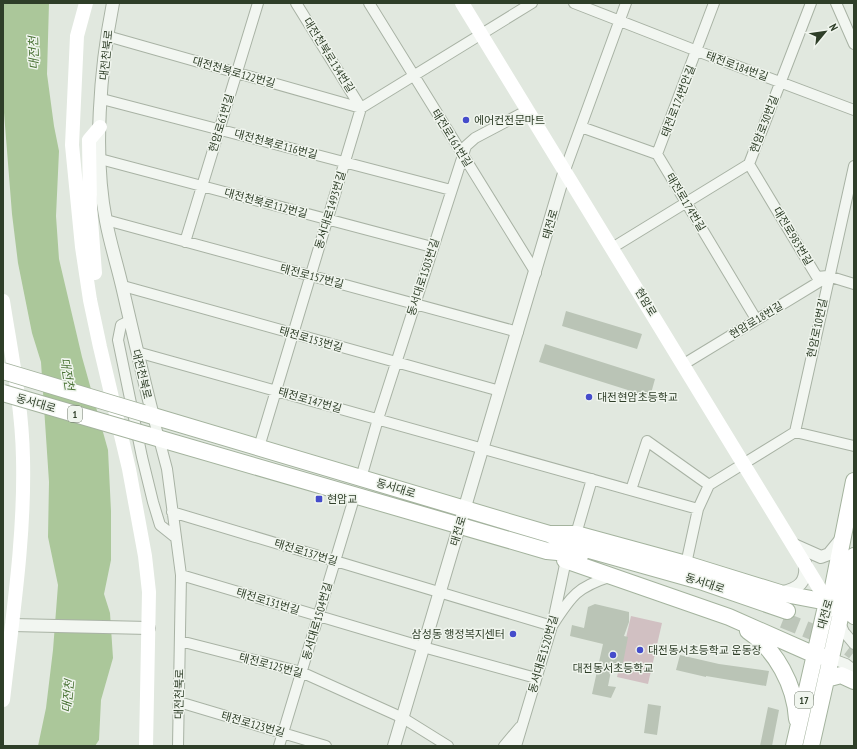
<svg xmlns="http://www.w3.org/2000/svg" width="857" height="749" font-family="'PT Sans Narrow','Noto Sans KR',sans-serif">
	<rect width="100%" height="100%" fill="#e1e8df"/>
	<path fill="#d1c0c2" d="M631,616L662,623L648,684L617,677Z"/>
	<path fill="#abc79a" d="M3,3H49L47,74L54,126L59,151L56,216L59,259L82,357L108,450L111,511V560L104,594L110,613L113,658L101,700L99,740L95,746H38L46,708L53,650L58,585L48,537L49,482L41,362L32,333L18,263L12,214L3,100Z"/>
	<path fill="#bac4b6" d="M566,311L642,334L637,349L562,326Z
		M545,344L655,379L650,397L539,362Z
		M595,604L629,612V622L624,636L628,637L622,668L612,666L608,686L616,687L611,698L592,694L603,644L570,636L572,625L584,628L588,607Z
		M680,655L719,664L769,671L766,686L706,676V677L676,670Z
		M648,704L661,706L657,735L644,733Z
		M768,707L779,710L772,746H760Z"/>
	<g fill="none" stroke-linecap="round" stroke-linejoin="round">
		<path stroke="#bdc6ba" stroke-width="16" stroke-dasharray="16 8" stroke-linecap="butt" d="M783,620L845,645L854,652"/>
		<g stroke="#a8b2a4" stroke-width="12">
			<path id="minor" d="M296,3L361,108
				M369,3L536,273
				M574,3L697,51L854,110
				M836,3L854,44
				M107,36L361,108
				M102,99L451,190
				M581,127L657,154L756,319
				M657,154L714,3
				M100,159L432,247
				M749,164L817,277L828,276L854,284
				M565,170L626,3
				M106,220L518,332
				M185,242L258,3
				M612,248L749,164L811,3
				M123,286L500,391
				M129,321L121,325L118,340L142,457L153,502L160,525L175,537
				M137,352L698,509
				M684,364L827,277
				M153,416L167,469L181,575L178,746
				M795,432L854,446
				M259,447L361,108L532,3
				M361,478L378,419L466,146L475,138L528,110
				M631,490L647,441L709,485
				M172,512L552,626C572,595 577,587 612,576
				M576,534L592,479
				M686,564L698,509L709,485L795,432L854,166
				M181,575L423,647L536,678
				M839,621L844,632L854,644
				M180,641L301,672L403,718L448,746
				M830,658L846,664L854,670
				M179,702L326,746
				M279,746L355,495
				M504,746L520,727
				M516,746L552,626L566,560"/>
		</g>
		<g stroke="#a8b2a4" stroke-width="14">
			<path id="tertiary" d="M113,3C100,69 93,155 106,221C110,243 117,264 122,286C132,329 142,373 153,416
				M794,545L821,557L829,554L842,538
				M781,593C799,588 807,583 805,563
				M12,625L149,628
				M394,746L565,170"/>
		</g>
		<g stroke="#a4b39e" stroke-width="18">
			<path id="primary" d="M143,413L549,534L568,544L700,581L787,611
				M147,435L547,551L568,553L580,556
				M550,534H576L686,564L780,593L827,602
				M565,560L729,617L815,655L830,658
				M846,592L854,616
				M748,631C776,650 795,685 797,719
				M826,679L841,675L854,681
				M794,746L827,602L832,592L854,481
				M811,746L854,556"/>
		</g>
		<use href="#minor" stroke="#f2f6f1" stroke-width="10"/>
		<use href="#tertiary" stroke="#f2f6f1" stroke-width="12"/>
		<path stroke="#fff" stroke-width="14" d="M86,3L77,36L72,145L82,247L90,300L100,347L129,469L145,556L149,592L146,746
			M462,3L832,609
			M95,273L90,207L89,140L100,127
			M3,301C11,352 22,405 23,458C25,538 12,620 3,700"/>
		<use href="#primary" stroke="#fff" stroke-width="16"/>
		<g stroke="#a4b39e" stroke-width="18" stroke-linecap="butt">
			<path id="primary-bridge" d="M3,371L143,413
				M3,393L147,435"/>
		</g>
		<use href="#primary-bridge" stroke="#fff" stroke-width="16"/>
	</g>
	<g fill="#454ccb" stroke="#f0f5ee" stroke-width="1.5">
		<circle cx="466" cy="120" r="4"/>
		<circle cx="589" cy="397" r="4"/>
		<rect x="315" y="495" width="8" height="8" rx="2"/>
		<circle cx="513" cy="634" r="4"/>
		<circle cx="640" cy="650" r="4"/>
		<circle cx="613" cy="655" r="4"/>
	</g>
	<g text-anchor="middle" stroke-width="3" stroke-linejoin="round" paint-order="stroke">
		<g fill="#f0f5ee" stroke="#687563" stroke-width="1">
			<rect x="68" y="406" width="14" height="16" rx="3"/>
			<rect x="795" y="692" width="18" height="16" rx="3"/>
		</g>
		<g font-size="10" font-weight="bold" fill="#2e3e28">
			<text x="75" y="418">1</text>
			<text x="804" y="704">17</text>
		</g>
		<g font-size="11" fill="#2e3e28" stroke="#f0f5ee">
			<text transform="translate(106 55) rotate(-84)" y="4">대전천북로</text>
			<text transform="translate(329 55) rotate(58)" y="4">대전천북로134번길</text>
			<text transform="translate(737 66) rotate(20)" y="4">태전로184번길</text>
			<text transform="translate(234 72) rotate(16)" y="4">대전천북로122번길</text>
			<text transform="translate(678 101) rotate(-69)" y="4">태전로174번안길</text>
			<text transform="translate(221 123) rotate(-73)" y="4">현암로61번길</text>
			<text transform="translate(764 124) rotate(-69)" y="4">현암로30번길</text>
			<text transform="translate(452 138) rotate(58)" y="4">태전로161번길</text>
			<text transform="translate(276 144) rotate(15)" y="4">대전천북로116번길</text>
			<text transform="translate(686 202) rotate(59)" y="4">태전로174번길</text>
			<text transform="translate(266 203) rotate(15)" y="4">대전천북로112번길</text>
			<text transform="translate(330 210) rotate(-73)" y="4">동서대로1493번길</text>
			<text transform="translate(550 224) rotate(-74)" y="4">태전로</text>
			<text transform="translate(793 236) rotate(59)" y="4">대전로983번길</text>
			<text transform="translate(312 276) rotate(15)" y="4">태전로157번길</text>
			<text transform="translate(423 277) rotate(-72)" y="4">동서대로1503번길</text>
			<text transform="translate(646 302) rotate(59)" y="4">현암로</text>
			<text transform="translate(756 320) rotate(-31)" y="4">현암로18번길</text>
			<text transform="translate(817 328) rotate(-78)" y="4">현암로10번길</text>
			<text transform="translate(311 339) rotate(16)" y="4">태전로153번길</text>
			<text transform="translate(142 374) rotate(76)" y="4">대전천북로</text>
			<text transform="translate(310 400) rotate(16)" y="4">태전로147번길</text>
			<text transform="translate(36 403) rotate(16)" y="4">동서대로</text>
			<text transform="translate(396 488) rotate(17)" y="4">동서대로</text>
			<text transform="translate(458 531) rotate(-73)" y="4">태전로</text>
			<text transform="translate(306 552) rotate(17)" y="4">태전로137번길</text>
			<text transform="translate(705 583) rotate(18)" y="4">동서대로</text>
			<text transform="translate(268 601) rotate(17)" y="4">태전로131번길</text>
			<text transform="translate(825 614) rotate(-74)" y="4">대전로</text>
			<text transform="translate(317 621) rotate(-74)" y="4">동서대로1504번길</text>
			<text transform="translate(543 654) rotate(-74)" y="4">동서대로1520번길</text>
			<text transform="translate(271 665) rotate(15)" y="4">태전로125번길</text>
			<text transform="translate(179 694) rotate(-89)" y="4">대전천북로</text>
			<text transform="translate(253 724) rotate(16)" y="4">태전로123번길</text>
		</g>
		<g font-size="11" fill="#2e3e28" stroke="#f0f5ee" text-anchor="start">
			<text x="474" y="124">에어컨전문마트</text>
			<text x="597" y="401">대전현암초등학교</text>
			<text x="327" y="503">현암교</text>
			<text x="505" y="638" text-anchor="end">삼성동 행정복지센터</text>
			<text x="648" y="654">대전동서초등학교 운동장</text>
			<text x="613" y="672" text-anchor="middle">대전동서초등학교</text>
		</g>
		<g font-size="12" font-style="italic" fill="#487133" stroke="#f0f5ee">
			<text transform="translate(34 53) rotate(-92)" y="4">대전천</text>
			<text transform="translate(67 374) rotate(81)" y="4">대전천</text>
			<text transform="translate(68 696) rotate(-84)" y="4">대전천</text>
		</g>
	</g>
	<rect width="857" height="749" fill="none" stroke="#2e3e28" stroke-width="8"/>
	<g transform="translate(825 32) rotate(61)" stroke="#f0f5ee" stroke-width="3" paint-order="stroke">
	<path d="M0-3L7 15L0 10L-7 15Z" fill="#2e3e28"/>
	<text y="-6" font-size="11" font-weight="bold" text-anchor="middle" fill="#2e3e28">N</text>
	</g>
</svg>
